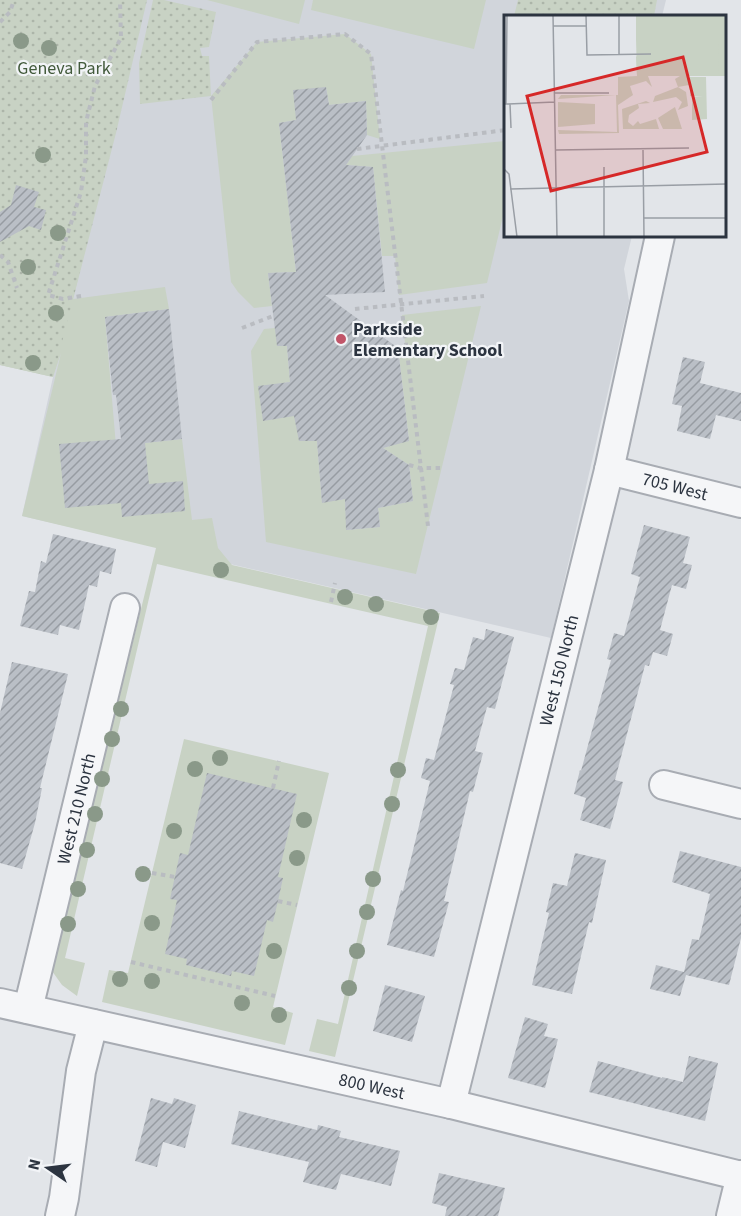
<svg xmlns="http://www.w3.org/2000/svg" width="741" height="1216" font-family="'Source Sans 3',sans-serif">
	<defs>
		<pattern id="park-dots" width="8" height="8" patternUnits="userSpaceOnUse" patternTransform="scale(1.5)"><rect width="8" height="8" fill="#c8d2c4"/><path d="M2 2h.1M6 6h.1" fill="none" stroke="#acb5a9" stroke-width="1.8" stroke-linecap="round"/></pattern>
		<pattern id="building-hatch" width="6" height="6" patternUnits="userSpaceOnUse" patternTransform="scale(1.5)"><rect width="6" height="6" fill="#babfc6"/><path d="M-1 1l2-2M0 6l6-6M5 7l2-2" fill="none" stroke="#979ca2"/></pattern>
	</defs>
	<rect width="100%" height="100%" fill="#e2e5e9"/>
	<path fill="#d1d5db" d="M145,0H666L662,16H506V236H632L624,269L629,301L551,638L22,516L53,377Z"/>
	<path fill="#c8d2c4" d="M0,0H146L73,299L165,287L169,309L105,317L116,446L182,439L192,520L212,518L218,548L232,565L440,613L335,1057L309,1051L317,1019L338,1024L428,626L157,564L65,958L85,963L77,996L62,985L52,971L156,548L22,516L61,353L53,377L0,365Z
		M207,0H305L299,24Z
		M313,0H486L474,49L311,10Z
		M345,34L371,54L380,139L367,135L366,101L329,105L326,87L296,120L279,123L296,272L268,273L272,306L254,308L238,292L231,282L211,96L257,42Z
		M505,141V208L487,283L399,295L395,256H382L373,167L346,165L352,156Z
		M481,306L416,574L266,542L251,351L264,329L275,328L287,346L290,382L258,387L294,416L317,441L322,502L345,499L347,530L380,527L378,508L413,501L409,465L383,448L409,440L398,348L406,352L402,315Z
		M184,739L329,773L273,1007L293,1013L285,1045L102,1002L109,970L128,973Z"/>
	<path fill="url(#park-dots)" d="M0,0H147L116,133L53,377L0,365Z
		M153,0H164L216,12L209,47L200,48L202,56H209L211,96L140,104L139,63Z
		M518,0H657L654,16H514Z"/>
	<path fill="url(#building-hatch)" d="M326,87L329,105L366,101L367,135L346,165L373,167L385,292L325,295L398,348L409,441L383,448L409,465L413,501L378,508L380,527L346,530L345,499L322,503L317,441H299L294,416L263,421L258,386L290,382L287,346H277L268,273L296,272L279,123L296,120L293,90Z
		M16,185L39,192L34,207L46,210L41,230L29,226L0,242V212L11,205Z
		M169,309L182,439L145,443L149,484L183,481L185,511L122,517L121,503L65,508L59,444L121,439L116,395H113L105,317Z
		M683,357L705,362L700,383L741,393V421L716,415L710,439L677,431L682,406L672,404Z
		M644,525L690,537L683,563L692,565L686,589L672,585L660,630L673,634L667,656L653,652L649,666L645,665L615,780L623,782L610,829L580,820L586,798L574,794L580,770L581,771L611,660L607,659L614,633L624,636L640,577L631,574Z
		M53,534L116,549L111,574L100,571L97,587L89,585L79,630L60,625L58,635L20,626L29,591L35,592L41,561L46,563Z
		M486,629L514,637L495,709L487,707L475,751L483,753L473,792L470,791L444,901L449,902L434,957L387,945L401,890L403,891L430,781L421,778L426,758L434,760L454,685L450,684L455,668L464,670L473,637L484,640Z
		M12,662L68,674L40,788H42L35,823L22,869L0,863V713Z
		M207,773L297,794L278,877L283,878L278,901L273,922L267,920L254,976L232,971L231,976L186,965L187,959L165,954L177,900L170,899L180,853L188,855Z
		M680,851L741,867V938L729,985L686,975L680,996L650,989L656,965L684,972L692,939L699,940L710,894L672,882Z
		M575,853L606,860L592,923L589,922L572,994L532,985L549,913L546,912L553,883L567,886Z
		M385,985L425,996L412,1042L373,1031Z
		M525,1017L548,1024L544,1036L558,1039L545,1088L508,1078Z
		M689,1056L718,1063L705,1121L589,1092L598,1061L662,1078V1077L683,1082Z
		M151,1098L172,1104L174,1098L196,1105L185,1148L163,1142L157,1167L135,1161Z
		M239,1111L317,1130L318,1125L341,1131L339,1137L400,1151L391,1186L341,1174L336,1190L303,1182L309,1162L231,1144Z
		M439,1173L505,1188L498,1216H445L447,1207L432,1203Z"/>
	<g fill="none" stroke-linecap="round" stroke-linejoin="round">
		<g stroke="#a8acb3" stroke-width="32">
			<g id="minor">
				<path id="s1" d="M609,470L741,503"/>
				<path d="M664,785L741,804"/>
				<path id="s2" d="M0,1003L451,1104L741,1176"/>
				<path id="s3" d="M28,1009L125,608"/>
				<path id="s4" d="M451,1104L609,470L660,236"/>
				<path d="M60,1216L64,1198L81,1071L93,1024"/>
				<path d="M731,1216L741,1175"/>
			</g>
		</g>
		<path stroke="#b9bcc1" stroke-width="4" stroke-dasharray="4.5 4.5" stroke-linecap="butt" d="M0,22L10,12L14,0
			M211,100L257,42L345,34L371,54L428,526
			M357,149L506,130
			M0,255L8,262L17,288
			M81,296L63,299L48,295L81,192L86,156V122L95,86L121,38L120,0
			M355,309L484,296
			M242,328L273,316
			M409,465L420,468H442
			M331,602L335,583
			M273,788L279,761
			M152,873L175,877
			M278,901L297,905
			M131,962L275,996"/>
		<use href="#minor" stroke="#f5f6f8" stroke-width="28"/>
	</g>
	<g fill="#8a9989">
		<circle cx="21" cy="41" r="8"/>
		<circle cx="49" cy="48" r="8"/>
		<circle cx="43" cy="155" r="8"/>
		<circle cx="58" cy="233" r="8"/>
		<circle cx="28" cy="267" r="8"/>
		<circle cx="56" cy="313" r="8"/>
		<circle cx="33" cy="363" r="8"/>
		<circle cx="221" cy="570" r="8"/>
		<circle cx="345" cy="597" r="8"/>
		<circle cx="376" cy="604" r="8"/>
		<circle cx="431" cy="617" r="8"/>
		<circle cx="121" cy="709" r="8"/>
		<circle cx="112" cy="739" r="8"/>
		<circle cx="220" cy="758" r="8"/>
		<circle cx="195" cy="769" r="8"/>
		<circle cx="398" cy="770" r="8"/>
		<circle cx="102" cy="779" r="8"/>
		<circle cx="392" cy="804" r="8"/>
		<circle cx="95" cy="814" r="8"/>
		<circle cx="304" cy="820" r="8"/>
		<circle cx="174" cy="831" r="8"/>
		<circle cx="87" cy="850" r="8"/>
		<circle cx="297" cy="858" r="8"/>
		<circle cx="143" cy="874" r="8"/>
		<circle cx="373" cy="879" r="8"/>
		<circle cx="78" cy="889" r="8"/>
		<circle cx="367" cy="912" r="8"/>
		<circle cx="152" cy="923" r="8"/>
		<circle cx="68" cy="924" r="8"/>
		<circle cx="274" cy="951" r="8"/>
		<circle cx="357" cy="951" r="8"/>
		<circle cx="120" cy="979" r="8"/>
		<circle cx="152" cy="981" r="8"/>
		<circle cx="349" cy="988" r="8"/>
		<circle cx="242" cy="1003" r="8"/>
		<circle cx="279" cy="1015" r="8"/>
	</g>
	<circle fill="#c15569" stroke="#f2f4f7" stroke-width="2" cx="341" cy="339" r="6"/>
	<g text-anchor="middle" stroke-width="4.5" stroke-linejoin="round" paint-order="stroke">
		<g font-size="18" fill="#425a3b" stroke="#f2f4f7">
			<text x="64" y="74">Geneva Park</text>
		</g>
		<g font-size="18" font-weight="bold" fill="#2c3440" stroke="#f2f4f7" text-anchor="start">
			<text x="353" y="335">Parkside<tspan x="353" dy="21">Elementary School</tspan></text>
		</g>
		<g font-size="18" fill="#2c3440" stroke="#f2f4f7">
			<text dy="6" stroke="none"><textPath href="#s1" startOffset="68">705 West</textPath></text>
			<text dy="6" stroke="none"><textPath href="#s4" startOffset="447">West 150 North</textPath></text>
			<text dy="6" stroke="none"><textPath href="#s3" startOffset="206">West 210 North</textPath></text>
			<text dy="6" stroke="none"><textPath href="#s2" startOffset="381">800 West</textPath></text>
		</g>
	</g>
	<g transform="translate(504 15)">
		<rect width="222" height="222" fill="#e2e5e9"/>
		<path d="M132,0H222V61H144L148,72L142,66L126,71L129,80L114,90L115,118L55,119L54,115L113,117L112,80L54,84L57,80H114V62L133,61L132,42L150,24H132ZM186,62H202L203,104L188,105V82H199L186,81ZM174,72L182,77L184,91L174,95L178,87L172,82L149,87L151,81ZM142,86L146,88L134,89L135,93L125,100L124,107L129,111L134,106L136,109L152,104L155,114H119L118,94ZM54,87L91,89V109L54,112ZM171,92L178,114H159L154,103Z" fill="#c8d2c4"/>
		<path d="M132,24H214L215,61H185V70L174,72L171,64L176,61H133Z" fill="#c8d2c4"/>
		<path fill="none" stroke="#999ea5" stroke-width="1.5" d="M49,0L53,222M82,0L83,40L147,39M115,0V40M49,11H83M51,78H105M1,89L51,87M2,89L3,0M6,89L7,113M52,135L185,133M139,135L140,222M100,152V222M0,154L5,159L13,222M6,174L222,169M140,203H222"/>
		<path fill="#d62828" fill-opacity="0.15" stroke="#d62828" stroke-width="3" d="M179,42L203,137L47,176L23,81Z"/>
		<rect width="222" height="222" fill="none" stroke="#2c3440" stroke-width="3"/>
	</g>
	<g transform="translate(48 1168) rotate(284)" stroke="#f2f4f7" stroke-width="4.5" paint-order="stroke">
	<path d="M0-4.5L10 22L0 15L-10 22Z" fill="#2c3440"/>
	<text y="-9" font-size="16" font-weight="bold" text-anchor="middle" fill="#2c3440">N</text>
	</g>
</svg>
